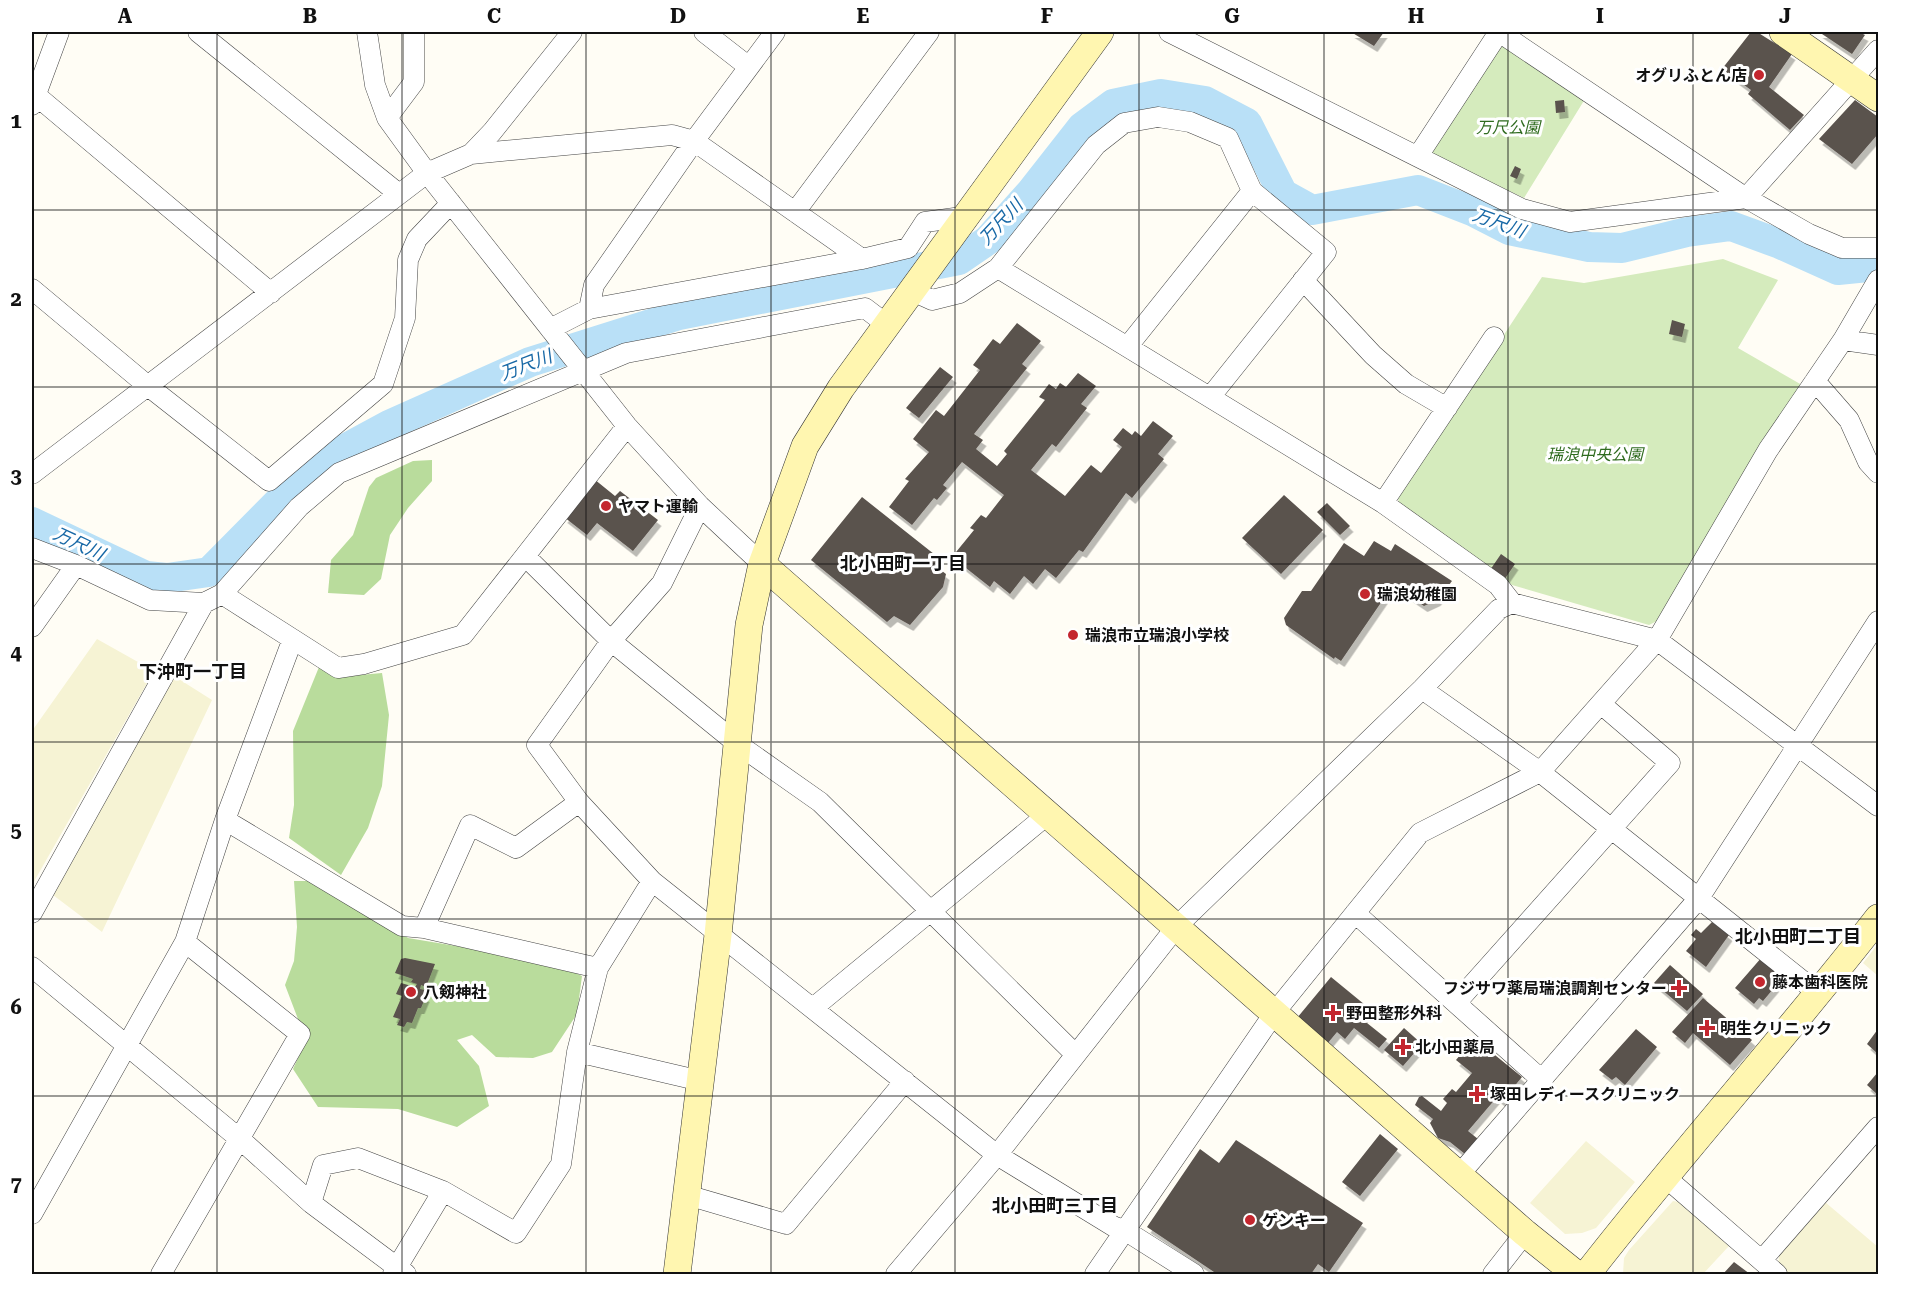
<svg xmlns="http://www.w3.org/2000/svg" width="1910" height="1306" font-family="'Roboto Serif','Noto Sans JP',serif">
	<defs>
		<filter id="shadow"><feDropShadow dx="3.5" dy="6" stdDeviation="0" flood-color="#0004"/></filter>
	</defs>
	<rect width="100%" height="100%" fill="#fffdf5"/>
	<path fill="#f6f3d4" d="M97,639L154,671L32,885V731Z
		M174,676L212,700L102,932L53,895Z
		M1878,944V976L1863,963Z
		M1586,1141L1635,1182L1596,1228L1582,1233L1565,1234L1530,1203Z
		M1673,1201L1679,1202L1729,1246L1703,1274H1623L1624,1258L1629,1250Z
		M1825,1202L1878,1247V1271L1870,1274H1788L1778,1266L1779,1256Z"/>
	<path fill="#d5ebbd" d="M1503,42L1585,99L1524,198L1431,154Z
		M1723,259L1778,280L1738,348L1802,385L1663,618L1649,625L1512,585L1399,506L1398,496L1542,277L1584,283Z"/>
	<path fill="#b9dc9c" d="M432,460V481L408,508L390,535L381,579L364,595L328,593L331,560L353,535L369,487L376,478L413,461Z
		M319,667L338,677L382,673L389,715L382,786L368,828L341,875L289,838L294,805L293,731Z
		M294,881H316L387,922L408,938L552,962L582,976L577,1014L552,1052L533,1058L496,1057L472,1035L457,1040L479,1066L489,1106L457,1127L398,1109L318,1107L293,1069L309,1034L298,1019L285,985L294,961L297,927Z"/>
	<g fill="none" stroke-linecap="round" stroke-linejoin="round">
		<path stroke="#b9e0f7" stroke-width="30" d="M32,522L146,576L167,578L209,572L315,465L389,425L530,362L679,315L959,260L988,240L1031,192L1082,127L1113,104L1161,94L1205,101L1247,123L1283,194L1312,210L1418,190L1472,211L1509,230L1589,247L1622,248L1687,232L1731,226L1780,244L1838,270L1878,266"/>
	</g>
	<path fill="#5a524d" filter="url(#shadow)" d="M1351,32H1384L1374,46Z
		M1751,32H1757L1792,54L1769,87L1804,115L1790,130L1748,94L1751,90L1722,69Z
		M1819,32H1859L1865,35L1852,54Z
		M1564,100L1565,112L1556,113L1555,101Z
		M1855,100L1878,117V134L1852,164L1819,139Z
		M1515,166L1521,169L1517,179L1510,176Z
		M1672,320L1685,324L1682,337L1669,334Z
		M1017,323L1041,341L1022,364L1027,368L974,434L983,440L976,449L997,466L1007,454L1004,451L1045,400L1039,397L1049,384L1056,389L1060,383L1066,387L1078,373L1096,386L1081,404L1087,408L1056,447L1052,444L1031,470L1065,496L1091,465L1101,473L1122,447L1113,440L1123,428L1132,435L1135,431L1141,436L1153,421L1173,436L1158,454L1164,459L1132,498L1126,493L1083,552L1079,550L1056,578L1045,569L1033,584L1024,576L1010,594L994,581L990,587L952,557L974,530L970,528L981,515L986,518L1004,495L962,462L943,485L947,488L937,500L934,498L912,525L889,507L909,481L905,479L929,452L913,439L936,410L944,416L980,370L973,365L993,339L1000,344Z
		M940,367L953,377L919,418L906,408Z
		M594,479L615,496L620,491L658,520L633,551L597,523L587,535L564,517Z
		M1284,495L1323,530L1281,574L1242,538Z
		M862,497L939,558L934,565L946,574L943,587L910,625L894,616L887,622L811,560Z
		M1327,503L1350,526L1340,535L1317,512Z
		M1374,541L1391,551L1395,544L1452,581L1437,600L1424,606L1393,585L1341,661L1335,657L1334,659L1286,625L1284,618L1302,591H1311L1344,543L1364,556Z
		M1501,554L1515,564L1502,583L1488,573Z
		M1712,922L1729,935L1706,967L1686,951L1696,939L1691,935L1696,929L1701,933Z
		M1762,957L1784,976L1763,1001L1759,998L1754,1004L1735,988Z
		M405,958L435,964L426,987L421,985L420,989L425,990L423,995L426,996L421,1008H418L412,1023L407,1022L404,1027L397,1025L400,1019L393,1017L402,996L396,994L401,983L415,987L417,984L411,982L413,979L395,973L401,959Z
		M1670,965L1703,994L1687,1011L1654,983Z
		M1331,977L1370,1009L1362,1019L1387,1039L1379,1048L1354,1028L1345,1039L1337,1032L1327,1044L1297,1018Z
		M1703,998L1752,1040L1730,1065L1693,1033L1685,1043L1672,1032Z
		M1404,1028L1422,1044L1403,1066L1384,1050Z
		M1636,1029L1657,1047L1625,1085L1616,1077L1612,1080L1599,1070Z
		M1878,1029V1054L1867,1044Z
		M1474,1038L1522,1077L1502,1101L1497,1097L1468,1131L1478,1139L1465,1154L1450,1142L1438,1138L1430,1123L1433,1119L1415,1105L1419,1097L1422,1096L1441,1111L1447,1103L1443,1099L1452,1089L1456,1092L1472,1073L1456,1060Z
		M1878,1072V1095L1867,1085Z
		M1380,1134L1398,1149L1360,1196L1342,1182Z
		M1236,1140L1363,1223L1329,1272L1318,1264L1311,1274H1217L1147,1227L1200,1149L1219,1163Z
		M1734,1262L1750,1274H1723Z"/>
	<g fill="none" stroke-linecap="round" stroke-linejoin="round">
		<g stroke="#444" stroke-width="21">
			<path id="street" d="M198,32L399,194
				M367,32L375,85L387,118L427,173L627,426L700,506L762,564
				M704,32L749,67
				M1169,32L1522,209L1570,222L1746,198L1878,50
				M1499,32L1746,198L1809,234L1842,248H1878
				M32,92L271,293
				M32,105L59,32
				M387,118L414,82V32
				M471,154L492,132L572,32
				M1418,156L1499,32
				M795,212L929,32
				M998,268L1096,145L1124,123L1158,117L1190,122L1228,138L1252,191L1326,252L1211,396
				M1303,280L1373,355L1406,384L1447,408
				M32,289L148,386L269,481L383,384L405,318L408,260L417,239L451,203
				M910,290L932,300L960,293L998,268L1383,503L1498,585L1512,603L1657,640L1878,806
				M589,309L594,285L694,141L775,32
				M550,329L589,309L862,259
				M1843,340L1878,280
				M1128,346L1252,191
				M1815,381L1849,420L1868,462L1878,473
				M32,474L427,173L471,154L672,135L694,141L862,259L908,248L925,222L962,217
				M1383,503L1494,337
				M700,506L662,583L611,641L537,745L579,802L652,881L997,1155L1113,1226L1126,1231L1194,1274
				M32,548L76,565
				M525,556L611,641L739,745L820,802L1074,1053
				M222,594L338,668L364,664L463,635L627,426
				M32,627L76,565L150,600L204,603L222,594L299,507L339,473L626,353L865,308L886,324
				M1422,689L1540,772L1819,994
				M225,820L402,926L424,928L598,968
				M32,913L204,603
				M1355,913L1543,1081
				M424,928L470,825L516,848L579,802
				M32,967L241,1140L311,1203L406,1274
				M1456,1003L1670,763L1601,704
				M813,1008L1047,815
				M577,1052L701,1081
				M1459,1175L1699,898L1878,621
				M1664,1176L1777,1274
				M687,1195L786,1224L905,1081
				M311,1203L323,1165L358,1158L443,1191
				M32,1214L185,942L225,820L292,641
				M1762,1260L1878,1127
				M161,1274L300,1034L185,942
				M393,1274L443,1191L516,1233L561,1164L577,1052L598,968L652,881
				M896,1274L997,1155L1177,926L1422,689L1499,609L1512,603
				M1095,1274L1275,1012L1420,833L1540,772L1657,640L1768,450L1843,340L1878,345
				M1493,1274L1525,1233"/>
		</g>
		<g stroke="#333" stroke-width="28">
			<path id="secondary" d="M1783,32L1878,98
				M762,564L1525,1233L1576,1274
				M677,1274L718,935L749,625L762,564L805,446L841,388L1100,32
				M1587,1274C1681,1153 1784,1039 1878,918"/>
		</g>
		<use href="#street" stroke="#fff" stroke-width="20"/>
		<use href="#secondary" stroke="#fff6b0" stroke-width="27"/>
	</g>
	<path fill="none" stroke="#111" stroke-width="1.5" stroke-opacity="0.55" d="M217,32V1274M402,32V1274M586,32V1274M771,32V1274M955,32V1274M1139,32V1274M1324,32V1274M1508,32V1274M1693,32V1274M32,210H1878M32,387H1878M32,564H1878M32,742H1878M32,919H1878M32,1096H1878"/>
	<g fill="#c4262e" stroke="#fff" stroke-width="2">
		<circle cx="1759" cy="75" r="6"/>
		<circle cx="606" cy="506" r="6"/>
		<circle cx="1365" cy="594" r="6"/>
		<circle cx="1073" cy="635" r="6"/>
		<circle cx="1760" cy="982" r="6"/>
		<path d="M1676 979h6v6h6v6h-6v6h-6v-6h-6v-6h6z"/>
		<circle cx="411" cy="992" r="6"/>
		<path d="M1330 1004h6v6h6v6h-6v6h-6v-6h-6v-6h6z"/>
		<path d="M1704 1019h6v6h6v6h-6v6h-6v-6h-6v-6h6z"/>
		<path d="M1400 1038h6v6h6v6h-6v6h-6v-6h-6v-6h6z"/>
		<path d="M1474 1085h6v6h6v6h-6v6h-6v-6h-6v-6h6z"/>
		<circle cx="1250" cy="1220" r="6"/>
	</g>
	<g text-anchor="middle" stroke-width="6" stroke-linejoin="round" paint-order="stroke">
		<g font-size="16" font-weight="bold" fill="#111" stroke="#fff" text-anchor="start">
			<text x="1747" y="81" text-anchor="end">オグリふとん店</text>
			<text x="618" y="512">ヤマト運輸</text>
			<text x="1377" y="600">瑞浪幼稚園</text>
			<text x="1085" y="641">瑞浪市立瑞浪小学校</text>
			<text x="1772" y="988">藤本歯科医院</text>
			<text x="1667" y="994" text-anchor="end">フジサワ薬局瑞浪調剤センター</text>
			<text x="423" y="998">八剱神社</text>
			<text x="1346" y="1019">野田整形外科</text>
			<text x="1720" y="1034">明生クリニック</text>
			<text x="1415" y="1053">北小田薬局</text>
			<text x="1490" y="1100">塚田レディースクリニック</text>
			<text x="1262" y="1226">ゲンキー</text>
		</g>
		<g font-size="16" font-style="italic" fill="#2f6b1f" stroke="#fff">
			<text x="1508" y="133">万尺公園</text>
			<text x="1595" y="460">瑞浪中央公園</text>
		</g>
		<g font-size="18" font-style="italic" fill="#1768a6" stroke="#fff">
			<text transform="translate(1001 222) rotate(-47)" y="6">万尺川</text>
			<text transform="translate(1499 223) rotate(20)" y="6">万尺川</text>
			<text transform="translate(526 365) rotate(-21)" y="6">万尺川</text>
			<text transform="translate(79 544) rotate(25)" y="6">万尺川</text>
		</g>
		<g font-size="18" font-weight="bold" fill="#111" stroke="#fff">
			<text x="903" y="570">北小田町一丁目</text>
			<text x="193" y="678">下沖町一丁目</text>
			<text x="1798" y="943">北小田町二丁目</text>
			<text x="1055" y="1212">北小田町三丁目</text>
		</g>
	</g>
	<rect width="1910" height="1306" fill="none" stroke="#ffffff" stroke-width="66"/>
	<rect x="33" y="33" width="1844" height="1240" fill="none" stroke="#111" stroke-width="2"/>
	<g font-size="20" text-anchor="middle" font-weight="bold" fill="#111">
		<text x="125" y="23">A</text>
		<text x="310" y="23">B</text>
		<text x="494" y="23">C</text>
		<text x="678" y="23">D</text>
		<text x="863" y="23">E</text>
		<text x="1047" y="23">F</text>
		<text x="1232" y="23">G</text>
		<text x="1416" y="23">H</text>
		<text x="1600" y="23">I</text>
		<text x="1785" y="23">J</text>
		<text x="16" y="128">1</text>
		<text x="16" y="306">2</text>
		<text x="16" y="483">3</text>
		<text x="16" y="660">4</text>
		<text x="16" y="837">5</text>
		<text x="16" y="1014">6</text>
		<text x="16" y="1191">7</text>
	</g>
</svg>
